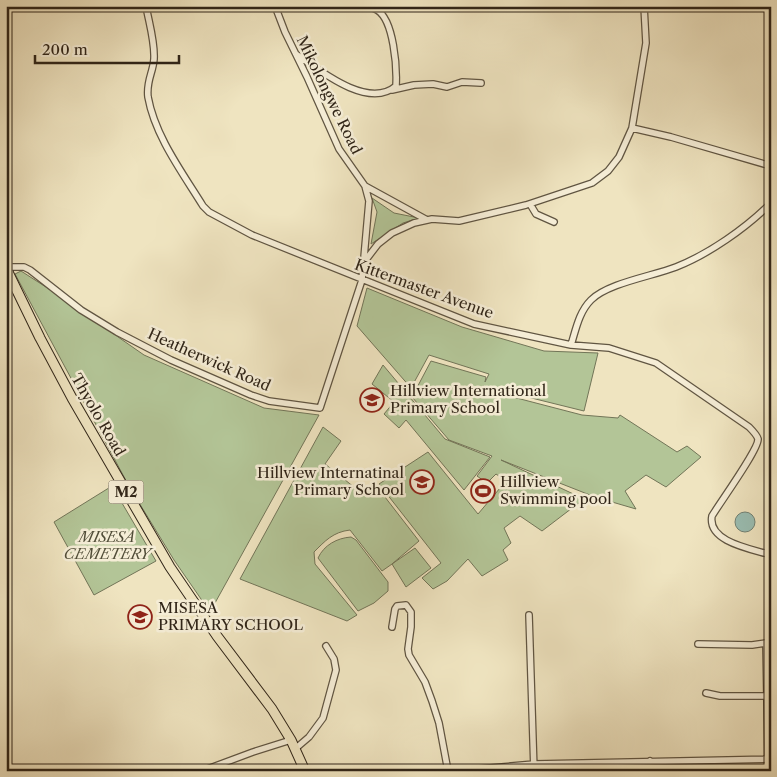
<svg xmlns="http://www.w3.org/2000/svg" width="777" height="777" font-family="'Libre Caslon Text',serif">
	<rect width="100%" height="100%" fill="#efe4c0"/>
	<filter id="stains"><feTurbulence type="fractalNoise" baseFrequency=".004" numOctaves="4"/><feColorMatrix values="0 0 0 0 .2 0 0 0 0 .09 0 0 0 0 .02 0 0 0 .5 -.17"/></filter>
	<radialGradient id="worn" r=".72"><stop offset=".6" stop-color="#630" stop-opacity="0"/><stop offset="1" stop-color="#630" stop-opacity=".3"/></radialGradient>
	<path fill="#b3c597" stroke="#727558" d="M372,198L394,213L419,218L403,223L371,244L377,212Z
		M21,271L49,289L144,355L264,408L319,415L210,612L174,560L130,488L15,274Z
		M367,288L462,327L544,351L598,353L584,411L483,386L482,389L582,415L618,418L620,415L677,452L687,446L701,457L666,487L646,475L625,491L636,509L595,497L501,460L584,499L542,531L520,516L504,528L511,543L503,550L508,560L482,576L468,559L447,581L433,589L422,578L441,563L379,484L428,452L478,514L506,481L496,474L487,483L477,476L492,456L449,440L412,397L431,361L486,377L485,382L489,374L429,355L411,388L357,326Z
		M383,365L445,439L490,457L464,490L406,420L399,428L384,414L394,402L372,384Z
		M323,427L341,441L325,464L364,495L378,488L419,541L392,564L415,548L431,568L406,587L392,564L382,571L350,530C333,532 325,541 314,552L315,564L357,615L347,621L240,579Z
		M112,486L156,561L94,595L54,522Z
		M351,537L356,540L388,582V591L374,603L358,611L318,558C324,545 337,538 351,537Z"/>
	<path fill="#9abeb3" stroke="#708175" d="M478,480L493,496L488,502L471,487Z
		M735 522a10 10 0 1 1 20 0a10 10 0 1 1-20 0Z"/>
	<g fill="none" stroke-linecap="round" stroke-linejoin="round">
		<g stroke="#605542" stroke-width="8">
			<path id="minor" d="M146,6C149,23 155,42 154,59C153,73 146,81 148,97C155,136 182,172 203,206L209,212L252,235L474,324L571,345L609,348L656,363L749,427C752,430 757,435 758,439C759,449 719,504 712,516C707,542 752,549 771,555
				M296,54C319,70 368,110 396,86C397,68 394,20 377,10C370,6 361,7 353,6
				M392,90L414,85L433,84L447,87L462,82L481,83
				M632,128L671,137L771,166
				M365,186L427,220
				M530,204L536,214L554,222
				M365,261L378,244L392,233L414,223L432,219L459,221L526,205L592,183L608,171L619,157L632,128L646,43L644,6
				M6,267H24L30,270L81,310L117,332L171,360L251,395L269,401L320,408L362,280L369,201L365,186L339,149L307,77L285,32L275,6
				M571,345C576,329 579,312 591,300C608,283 653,276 676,267C709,254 746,228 771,203
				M529,615L534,771
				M392,627L395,609L397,606L406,605L411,612V627L408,649L409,655L425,682L432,701L439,723L448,771
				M698,644L752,645L766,643L768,759
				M706,693L720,696H767
				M295,749L309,737L323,718L336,670L334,659L326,646
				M650,761L660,771
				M202,771L253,752L291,740
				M456,771L534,764L771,759"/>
		</g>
		<g stroke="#302518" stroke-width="11">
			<path id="trunk" d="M6,268L40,338L72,398L170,567L217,636L272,709L291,740L305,771"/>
		</g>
		<use href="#minor" stroke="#f5edd6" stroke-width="5.5"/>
		<use href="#trunk" stroke="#efe4c0" stroke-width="9"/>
	</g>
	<defs>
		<g id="school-ring" transform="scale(1.25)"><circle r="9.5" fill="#f5edd6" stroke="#8f2418" stroke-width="1.5"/><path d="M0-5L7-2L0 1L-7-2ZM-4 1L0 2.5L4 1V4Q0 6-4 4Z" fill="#8f2418"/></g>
		<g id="stadium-ring" transform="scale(1.25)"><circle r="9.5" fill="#f5edd6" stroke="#8f2418" stroke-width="1.5"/><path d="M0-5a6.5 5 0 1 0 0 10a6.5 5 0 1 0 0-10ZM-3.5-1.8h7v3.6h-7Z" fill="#8f2418"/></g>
	</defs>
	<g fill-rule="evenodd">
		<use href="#school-ring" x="372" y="400"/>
		<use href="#school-ring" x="422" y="482"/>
		<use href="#stadium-ring" x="483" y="491"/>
		<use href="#school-ring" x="140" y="617"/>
	</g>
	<g text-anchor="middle" stroke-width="5" stroke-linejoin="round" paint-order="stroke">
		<rect fill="#f5edd6" stroke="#6b6151" stroke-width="1" x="108.5" y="480.5" width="35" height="23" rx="4"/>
		<g font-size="14" font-weight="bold" fill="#302518">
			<text x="126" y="497">M2</text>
		</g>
		<g font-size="15" fill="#302518" stroke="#f5edd6">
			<text transform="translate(329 95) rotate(64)" y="5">Mikolongwe Road</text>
			<text transform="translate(424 289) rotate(20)" y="5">Kittermaster Avenue</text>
			<text transform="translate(209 360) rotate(24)" y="5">Heatherwick Road</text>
			<text transform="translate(98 415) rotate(60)" y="5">Thyolo Road</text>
		</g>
		<g font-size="15" fill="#302518" stroke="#f5edd6" text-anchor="start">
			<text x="390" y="396">Hillview International<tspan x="390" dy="17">Primary School</tspan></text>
			<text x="404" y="478" text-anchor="end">Hillview Internatinal<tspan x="404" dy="17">Primary School</tspan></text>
			<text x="500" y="487">Hillview<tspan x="500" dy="17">Swimming pool</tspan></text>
			<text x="158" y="613">MISESA<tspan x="158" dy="17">PRIMARY SCHOOL</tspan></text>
		</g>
		<g font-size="15" font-style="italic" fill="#514d38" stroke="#f5edd6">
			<text x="107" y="542">MISESA<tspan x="107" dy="17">CEMETERY</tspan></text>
		</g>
	</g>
	<rect width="777" height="777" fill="none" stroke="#efe4c0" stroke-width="25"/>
	<rect x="8" y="8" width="762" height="762" fill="none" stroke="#302518" stroke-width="2.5"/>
	<rect x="12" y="12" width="752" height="752" fill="none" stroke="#302518"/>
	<path d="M35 55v8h144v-8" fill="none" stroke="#302518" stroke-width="2.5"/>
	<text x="42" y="55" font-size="15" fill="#302518" stroke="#f5edd6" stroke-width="4" paint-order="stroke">200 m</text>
	<rect width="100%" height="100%" filter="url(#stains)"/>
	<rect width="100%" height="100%" fill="url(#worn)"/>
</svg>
